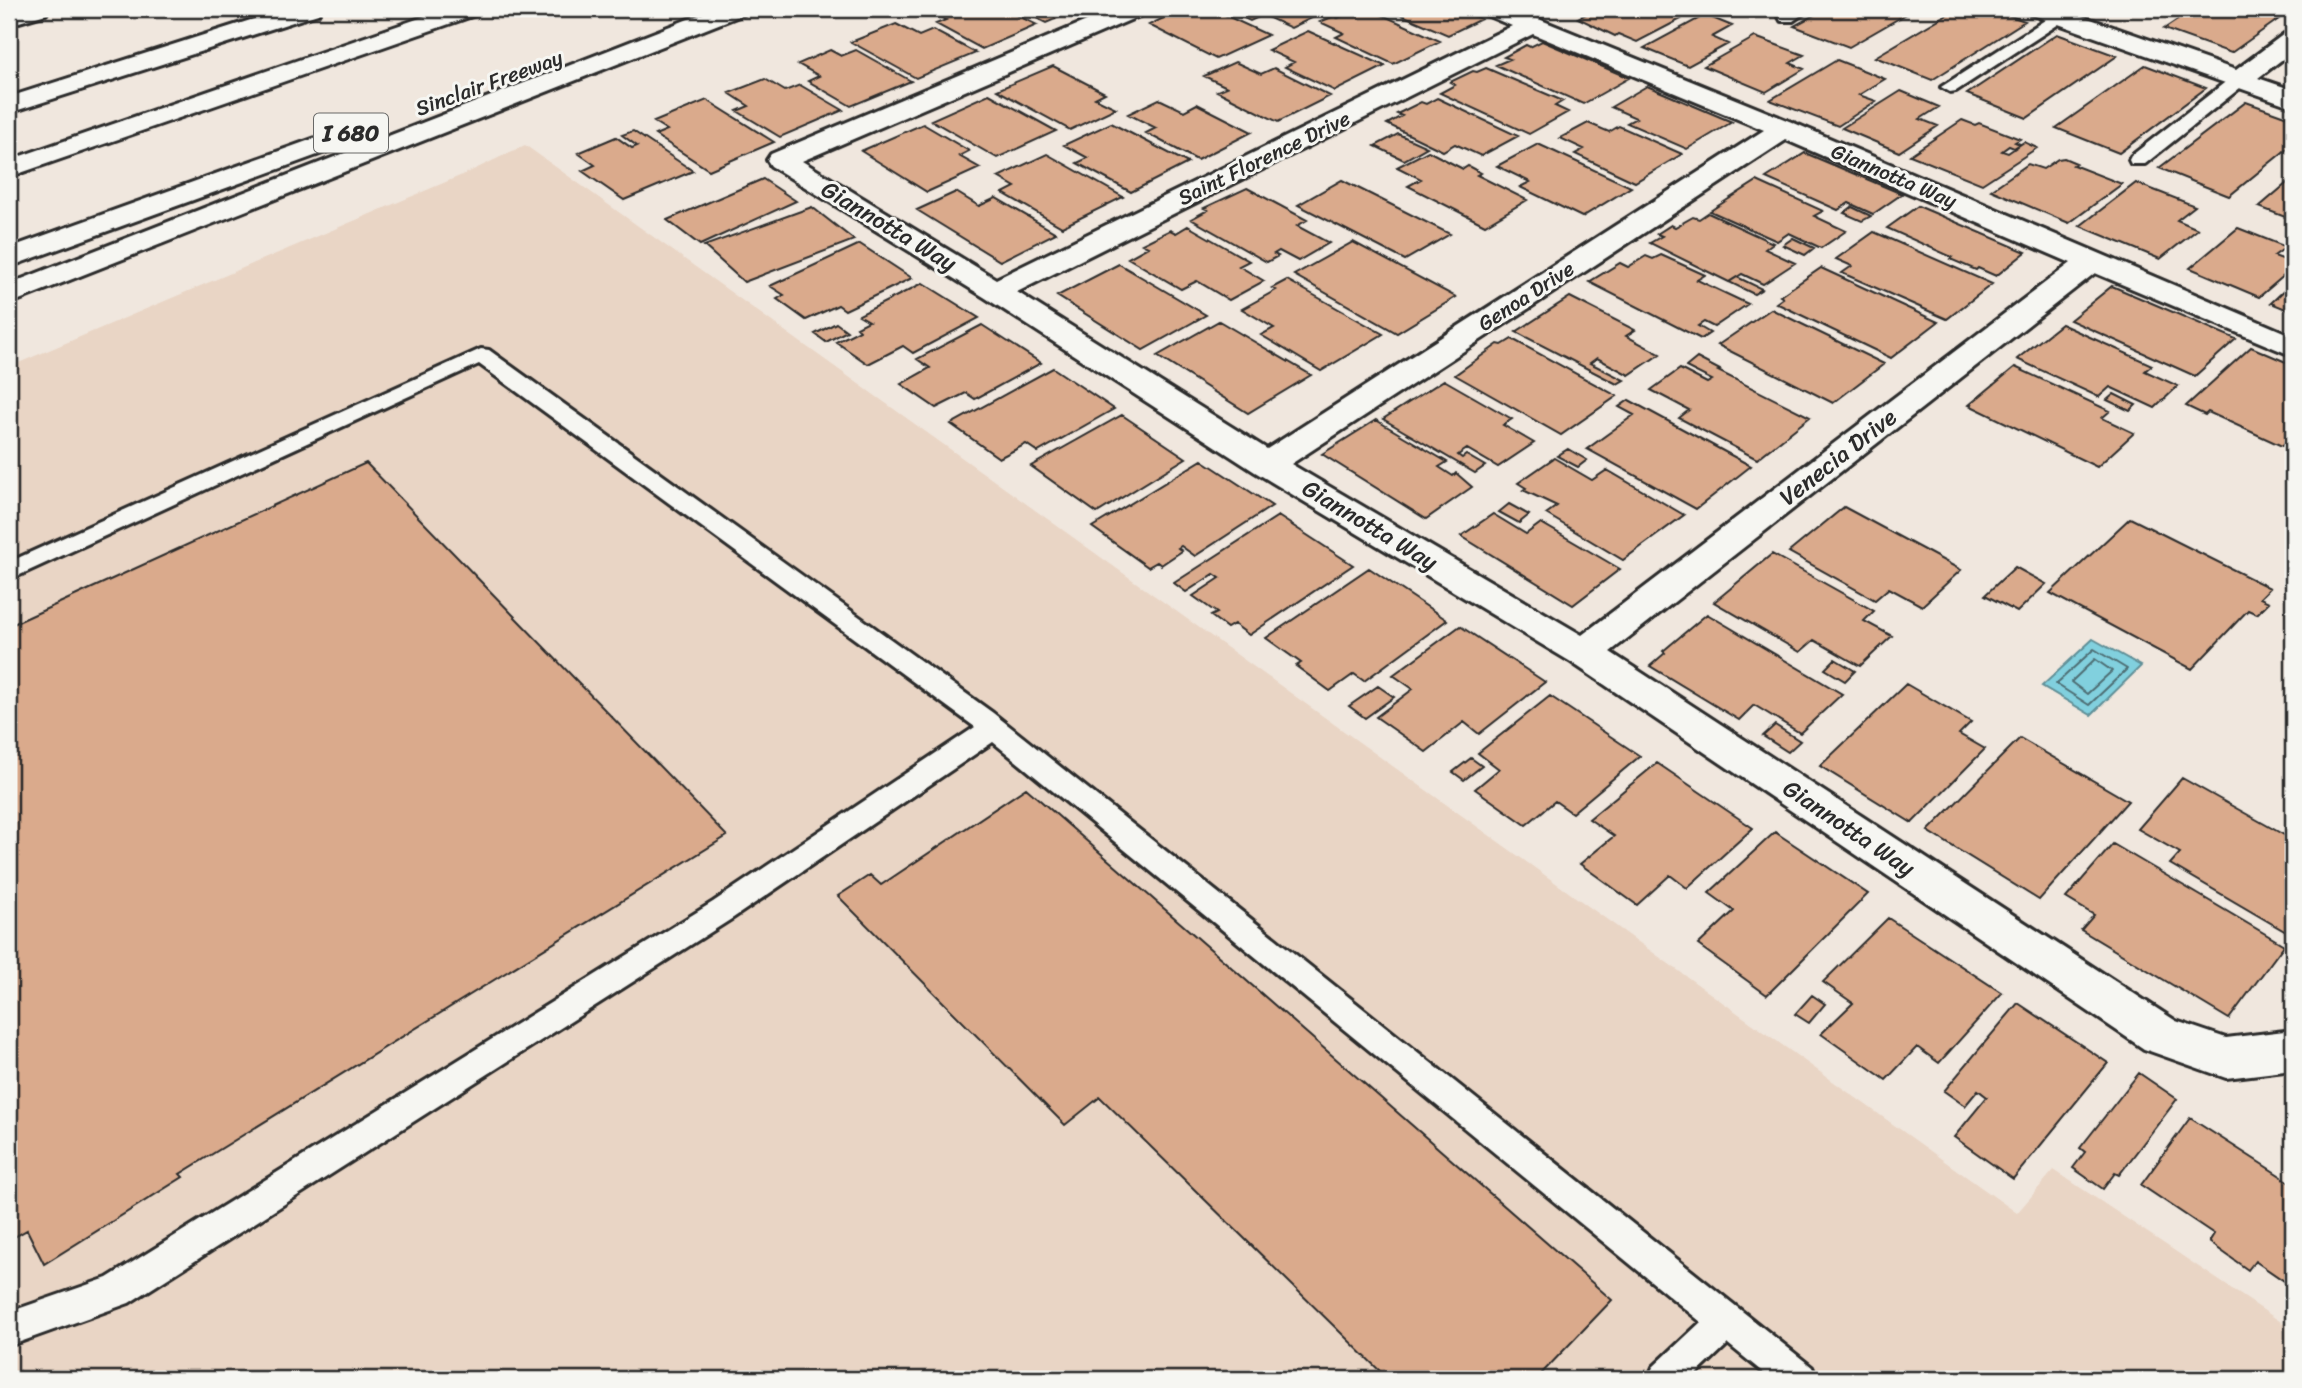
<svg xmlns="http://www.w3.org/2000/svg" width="2302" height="1388" font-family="Sriracha,sans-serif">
	<rect width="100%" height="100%" fill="#f0e7de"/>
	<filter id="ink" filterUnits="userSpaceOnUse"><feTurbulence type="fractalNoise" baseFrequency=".0143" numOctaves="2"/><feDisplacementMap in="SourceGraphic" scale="14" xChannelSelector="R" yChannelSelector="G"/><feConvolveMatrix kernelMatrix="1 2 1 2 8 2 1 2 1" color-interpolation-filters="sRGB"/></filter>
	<g filter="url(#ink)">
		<path fill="#e9d5c5" d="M525,145L2017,1213L2054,1170L2293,1330V1379H9V367L467,173Z"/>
		<path fill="#81d0de" stroke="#5f8e96" stroke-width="2" d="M2093,639L2141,666L2091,715L2042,686Z"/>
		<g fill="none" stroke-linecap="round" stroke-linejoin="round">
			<path stroke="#4d6d73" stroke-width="2" d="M2094,649L2127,669L2089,705L2056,684Z
				M2095,659L2112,671L2087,694L2071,682Z"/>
		</g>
		<path fill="#daaa8c" stroke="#2b2b2b" stroke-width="2" d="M930,9H1004L1037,25L982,49L936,24L946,20L927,10Z
			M1018,9H1079L1046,23Z
			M1182,9H1212L1268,35L1216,59L1149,25Z
			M1224,9H1304L1318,15L1291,28L1263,15L1250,21Z
			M1353,9H1369L1440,41L1393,64L1336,37L1344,33L1320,22L1334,16L1338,18L1355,10Z
			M1388,9H1457L1481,19L1448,35Z
			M1596,9H1672L1665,12L1681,19L1637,42L1618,34L1615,36L1578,18Z
			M1825,9H1915L1849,47L1794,26Z
			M1956,9H1990L2025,21L1932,80L1875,57Z
			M2194,9H2293L2231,53L2164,29Z
			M1705,15L1732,26L1712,37L1728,44L1688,66L1644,48Z
			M896,24L919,36L933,30L976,53L916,78L851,42Z
			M1308,31L1385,66L1335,91L1285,67L1294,62L1268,50Z
			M2057,34L2117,56L2027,118L1967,94Z
			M1755,37L1804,55L1790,63L1804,69L1766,92L1704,66Z
			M1542,41L1629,78L1583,104L1496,65L1510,59L1504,57L1526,45L1530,47Z
			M830,50L841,56L856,50L911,81L851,106L808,81L819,76L798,64Z
			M1837,60L1885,79L1859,95L1876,101L1838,126L1770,100Z
			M1235,62L1261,74L1274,68L1330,96L1278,122L1217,91L1227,87L1204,76Z
			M2145,65L2206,88L2119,153L2056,128Z
			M1053,66L1105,93L1095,98L1116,108L1070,130L997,90Z
			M1486,68L1563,101L1555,106L1568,112L1529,134L1440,93L1455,85L1450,82L1473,71L1477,72Z
			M765,79L785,91L800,85L843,110L780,137L737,111L749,106L729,93Z
			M1647,86L1732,122L1687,149L1627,123L1636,118L1611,107Z
			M1901,91L1939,107L1920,119L1938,126L1899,152L1842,128Z
			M989,94L1056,131L997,158L931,120Z
			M1437,98L1518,136L1481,156L1455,144L1443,151L1387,124L1402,116L1397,114L1421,102L1426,104Z
			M1159,99L1184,111L1197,104L1252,132L1197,160L1146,133L1156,128L1128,114Z
			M707,100L774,142L709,170L655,135L667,130L654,122Z
			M2246,102L2293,119V144L2229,196L2159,168Z
			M1962,120L1975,125L1979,123L2020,139L2015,142L2020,144L2014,148L2009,146L2002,151L2008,153L2024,142L2037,148L1982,184L1910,155Z
			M1111,123L1188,163L1131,192L1077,163L1088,158L1064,145Z
			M1588,123L1609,132L1619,126L1682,154L1635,182L1575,154L1584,149L1560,138Z
			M923,124L969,151L959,156L980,168L927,192L861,151Z
			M633,131L693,171L624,200L582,171L595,165L578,153L616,137L632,148L637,146L622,135Z
			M1398,134L1427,147L1404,160L1375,146Z
			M1538,144L1631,187L1582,217L1520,187L1530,182L1497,166Z
			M1428,151L1463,169L1468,166L1481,173L1477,175L1527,200L1485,225L1408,186L1421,179L1397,167Z
			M1805,153L1902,194L1873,214L1849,203L1838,210L1766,178Z
			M1047,154L1123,197L1062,227L1003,193L1015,187L998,177Z
			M2064,158L2076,163L2073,165L2122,184L2069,223L1991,190L2028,164L2043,169L2058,159Z
			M2293,178V220L2259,207Z
			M763,179L796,201L700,245L667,220Z
			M1342,180L1450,234L1405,260L1298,205Z
			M1757,181L1823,211L1814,216L1846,231L1821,248L1789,233L1777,241L1710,211Z
			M2136,183L2195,206L2177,220L2198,229L2160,259L2080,226Z
			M1247,188L1307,220L1297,226L1329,243L1298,261L1279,251L1274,254L1278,256L1267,262L1191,219L1208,210L1204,208Z
			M956,192L979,206L996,198L1056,233L1000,261L917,210Z
			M1918,206L2026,252L1996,276L1978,268L1976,270L1950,259L1952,257L1887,228Z
			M812,207L854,240L744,282L704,246Z
			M1852,207L1871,216L1862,221L1844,213Z
			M1708,213L1773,243L1765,249L1795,263L1763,284L1742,274L1729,282L1650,243L1662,236L1657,234L1671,225L1675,227L1693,217L1699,219Z
			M1188,226L1249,261L1239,266L1264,281L1229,300L1197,281L1181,289L1128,258L1148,247L1142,244L1170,230L1176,233Z
			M2238,228L2286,247L2274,256L2293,263V268L2259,297L2190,268Z
			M1874,232L1992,284L1947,319L1842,273L1852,266L1836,259Z
			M1793,238L1814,248L1805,255L1783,245Z
			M1353,242L1456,297L1397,333L1294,275Z
			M860,244L912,278L845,310L838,305L806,320L777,299L784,295L770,286Z
			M1661,255L1705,275L1697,280L1748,304L1714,327L1704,322L1698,326L1710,333L1701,339L1589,282L1620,263L1628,267L1646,256L1653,259Z
			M1119,264L1206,315L1143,350L1057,296Z
			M1821,268L1938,322L1891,358L1776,303L1783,298L1780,296Z
			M1737,277L1762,289L1754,294L1729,282Z
			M1287,280L1383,334L1321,371L1261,335L1274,328L1242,309L1276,290L1272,288Z
			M2293,282V312L2271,303Z
			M923,283L979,318L913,353L903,346L868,364L836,342L860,330L857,327L869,321L859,315Z
			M2112,286L2236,339L2195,376L2070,320Z
			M1570,297L1635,330L1626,336L1660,354L1629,375L1597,358L1590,363L1624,380L1617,384L1516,332Z
			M1771,309L1884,364L1833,403L1718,345Z
			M1219,321L1311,375L1248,413L1157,356Z
			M836,323L847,331L826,342L815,334Z
			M2061,324L2152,365L2145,371L2178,386L2155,408L2110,387L2099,397L2017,359Z
			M982,325L1041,363L975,399L966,393L936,408L901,384L930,368L917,359Z
			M1512,339L1617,396L1561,435L1455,375L1498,344L1502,345Z
			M2251,347L2293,365V434L2282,446L2208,412L2205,415L2186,406Z
			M1697,358L1720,370L1718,371L1810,417L1757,459L1679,418L1689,410L1651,390L1680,369L1707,383L1712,380L1686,367Z
			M2015,367L2110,411L2102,418L2134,433L2097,467L1969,405Z
			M1053,368L1114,409L1038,452L1026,444L999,458L951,424Z
			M1444,380L1512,419L1503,425L1534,443L1498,467L1467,449L1458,455L1462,458L1466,455L1485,466L1475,473L1383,419Z
			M2114,394L2136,405L2130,411L2107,400Z
			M1629,400L1751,466L1696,509L1587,449L1634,415L1619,407Z
			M1122,415L1186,458L1097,513L1031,466Z
			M1376,420L1447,462L1439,467L1453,476L1456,473L1472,487L1426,519L1322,454Z
			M1568,449L1587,460L1578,467L1557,456Z
			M1554,458L1592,480L1607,470L1684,515L1623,560L1546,514L1557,506L1523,490L1526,488L1518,483Z
			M1202,460L1272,506L1195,556L1181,546L1178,548L1182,551L1161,565L1157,562L1148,567L1092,527Z
			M366,463L727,836L180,1174L183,1177L44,1264L27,1230L9,1240V626Z
			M1509,504L1529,515L1519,523L1499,512Z
			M1844,507L1961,570L1922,606L1889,588L1875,600L1789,552Z
			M1493,514L1526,534L1541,523L1620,569L1573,605L1461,536Z
			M1278,516L1353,565L1249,635L1234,624L1227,628L1211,616L1217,613L1193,596L1220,578L1214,574L1186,592L1174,583Z
			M2130,518L2270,588L2260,598L2269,602L2257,614L2248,610L2192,669L2050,593Z
			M1772,554L1874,611L1864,621L1892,636L1860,666L1814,640L1800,652L1714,602Z
			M2015,567L2046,584L2017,612L1985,595Z
			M1369,568L1447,620L1364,681L1354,674L1330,691L1296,666L1301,663L1266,638Z
			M1707,614L1842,694L1800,733L1754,705L1739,720L1650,666L1665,653L1663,651Z
			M1460,626L1545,682L1479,734L1464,722L1426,752L1376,717L1413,689L1393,675Z
			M1835,659L1855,671L1845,681L1825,669Z
			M1906,684L1971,722L1959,734L1985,749L1912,823L1820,766Z
			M1378,686L1394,697L1365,718L1349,706Z
			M1550,696L1640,756L1572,813L1555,801L1526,825L1475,789L1499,769L1478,753Z
			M1775,725L1800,741L1788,752L1763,736Z
			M2020,738L2128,801L2039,900L1928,831Z
			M1471,758L1482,766L1464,780L1453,772Z
			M1657,763L1753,828L1687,888L1670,875L1637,905L1580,864L1614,836L1589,819Z
			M2182,778L2293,840V936L2170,864L2180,853L2138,829Z
			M1026,788L1612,1300L1542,1373L1549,1379H1388L1100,1097L1065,1125L838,896L870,875L881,885Z
			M1775,832L1868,894L1767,995L1698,945L1734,911L1709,893Z
			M2113,844L2284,945L2229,1019L2081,930L2094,915L2066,898Z
			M1888,918L2002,993L1939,1063L1917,1047L1886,1080L1821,1034L1853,1003L1823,982Z
			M1812,995L1825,1004L1809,1023L1795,1014Z
			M2018,1003L2108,1063L2013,1179L1954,1137L1987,1097L1978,1090L1965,1106L1944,1091Z
			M2139,1073L2177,1099L2119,1175L2115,1173L2103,1189L2073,1168L2085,1152L2080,1148Z
			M2190,1118L2293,1184V1287L2255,1261L2248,1270L2209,1242L2214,1234L2141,1185Z"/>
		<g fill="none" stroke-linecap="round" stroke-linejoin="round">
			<g stroke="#2b2b2b" stroke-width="6">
				<path id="lane" d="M1790,9H1810L1793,21H1781L1779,17Z
					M2059,11L2067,16L2065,20L1956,91L1950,92L1941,87Z
					M2239,75L2245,76L2248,80L2245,84L2145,164H2131L2129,160L2131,156L2233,76Z
					M481,349L489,350L993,713L1812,1367L1817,1379H1771L1728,1344L1691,1379H1648L1653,1367L1701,1322L993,742L733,918L129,1303L9,1346V1312L107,1278L713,902L975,727L479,364L9,580V562Z"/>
			</g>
			<g stroke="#2b2b2b" stroke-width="6">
				<path id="street" d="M13,9H49L46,14L9,25V10Z
					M1115,9H1147L1144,14L802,161L996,279L1512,26L1484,14L1481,9H1514L1794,123L2293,336V356L2095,273L1610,652L2176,1021L2226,1038L2293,1030V1070L2226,1078L2144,1049L1571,662L1255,472L984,297L771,166L767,160L771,154ZM1533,34L1764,130L1267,449L1017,292ZM1786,140L2071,263L1582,635L1291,464Z
					M2027,9H2062L2236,70L2284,34L2293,32V51L2258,78L2293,90V107L2030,14Z"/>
			</g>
			<g stroke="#2b2b2b" stroke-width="6">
				<path id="highway" d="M285,9H321L318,14L9,113V97Z
					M446,9H481L478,14L9,177V160Z
					M714,9H747L744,14L9,304V284Z
					M332,132L342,134L346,140L342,146L9,267V248Z"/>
			</g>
			<use href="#lane" fill="#f6f6f2" fill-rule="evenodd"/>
			<use href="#street" fill="#f6f6f2" fill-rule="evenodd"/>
			<use href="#highway" fill="#f6f6f2" fill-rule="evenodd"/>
		</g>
	</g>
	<g text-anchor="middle" stroke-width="6" stroke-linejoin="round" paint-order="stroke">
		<g font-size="21" fill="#2b2b2b" stroke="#f6f6f2">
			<text transform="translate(489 83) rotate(-20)" y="7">Sinclair Freeway</text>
			<text transform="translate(1264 158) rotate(-26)" y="7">Saint Florence Drive</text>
			<text transform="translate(1894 176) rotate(23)" y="7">Giannotta Way</text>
			<text transform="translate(1526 296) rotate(-33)" y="7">Genoa Drive</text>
		</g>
		<rect fill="#f6f6f2" stroke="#686867" stroke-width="2" x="314" y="113.5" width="74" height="39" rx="5"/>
		<g font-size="23" font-weight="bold" fill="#2b2b2b">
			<text x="351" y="141">I 680</text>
		</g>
		<g font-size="24" fill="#2b2b2b" stroke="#f6f6f2">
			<text transform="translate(889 226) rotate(31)" y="8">Giannotta Way</text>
			<text transform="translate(1838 457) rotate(-38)" y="8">Venecia Drive</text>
			<text transform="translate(1370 525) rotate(31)" y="8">Giannotta Way</text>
			<text transform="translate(1849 828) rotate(34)" y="8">Giannotta Way</text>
		</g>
	</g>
	<rect width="2302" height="1388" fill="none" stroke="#f6f6f2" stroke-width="35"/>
	<rect x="18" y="18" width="2267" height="1353" fill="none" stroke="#2b2b2b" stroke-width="2.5" filter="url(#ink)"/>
</svg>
